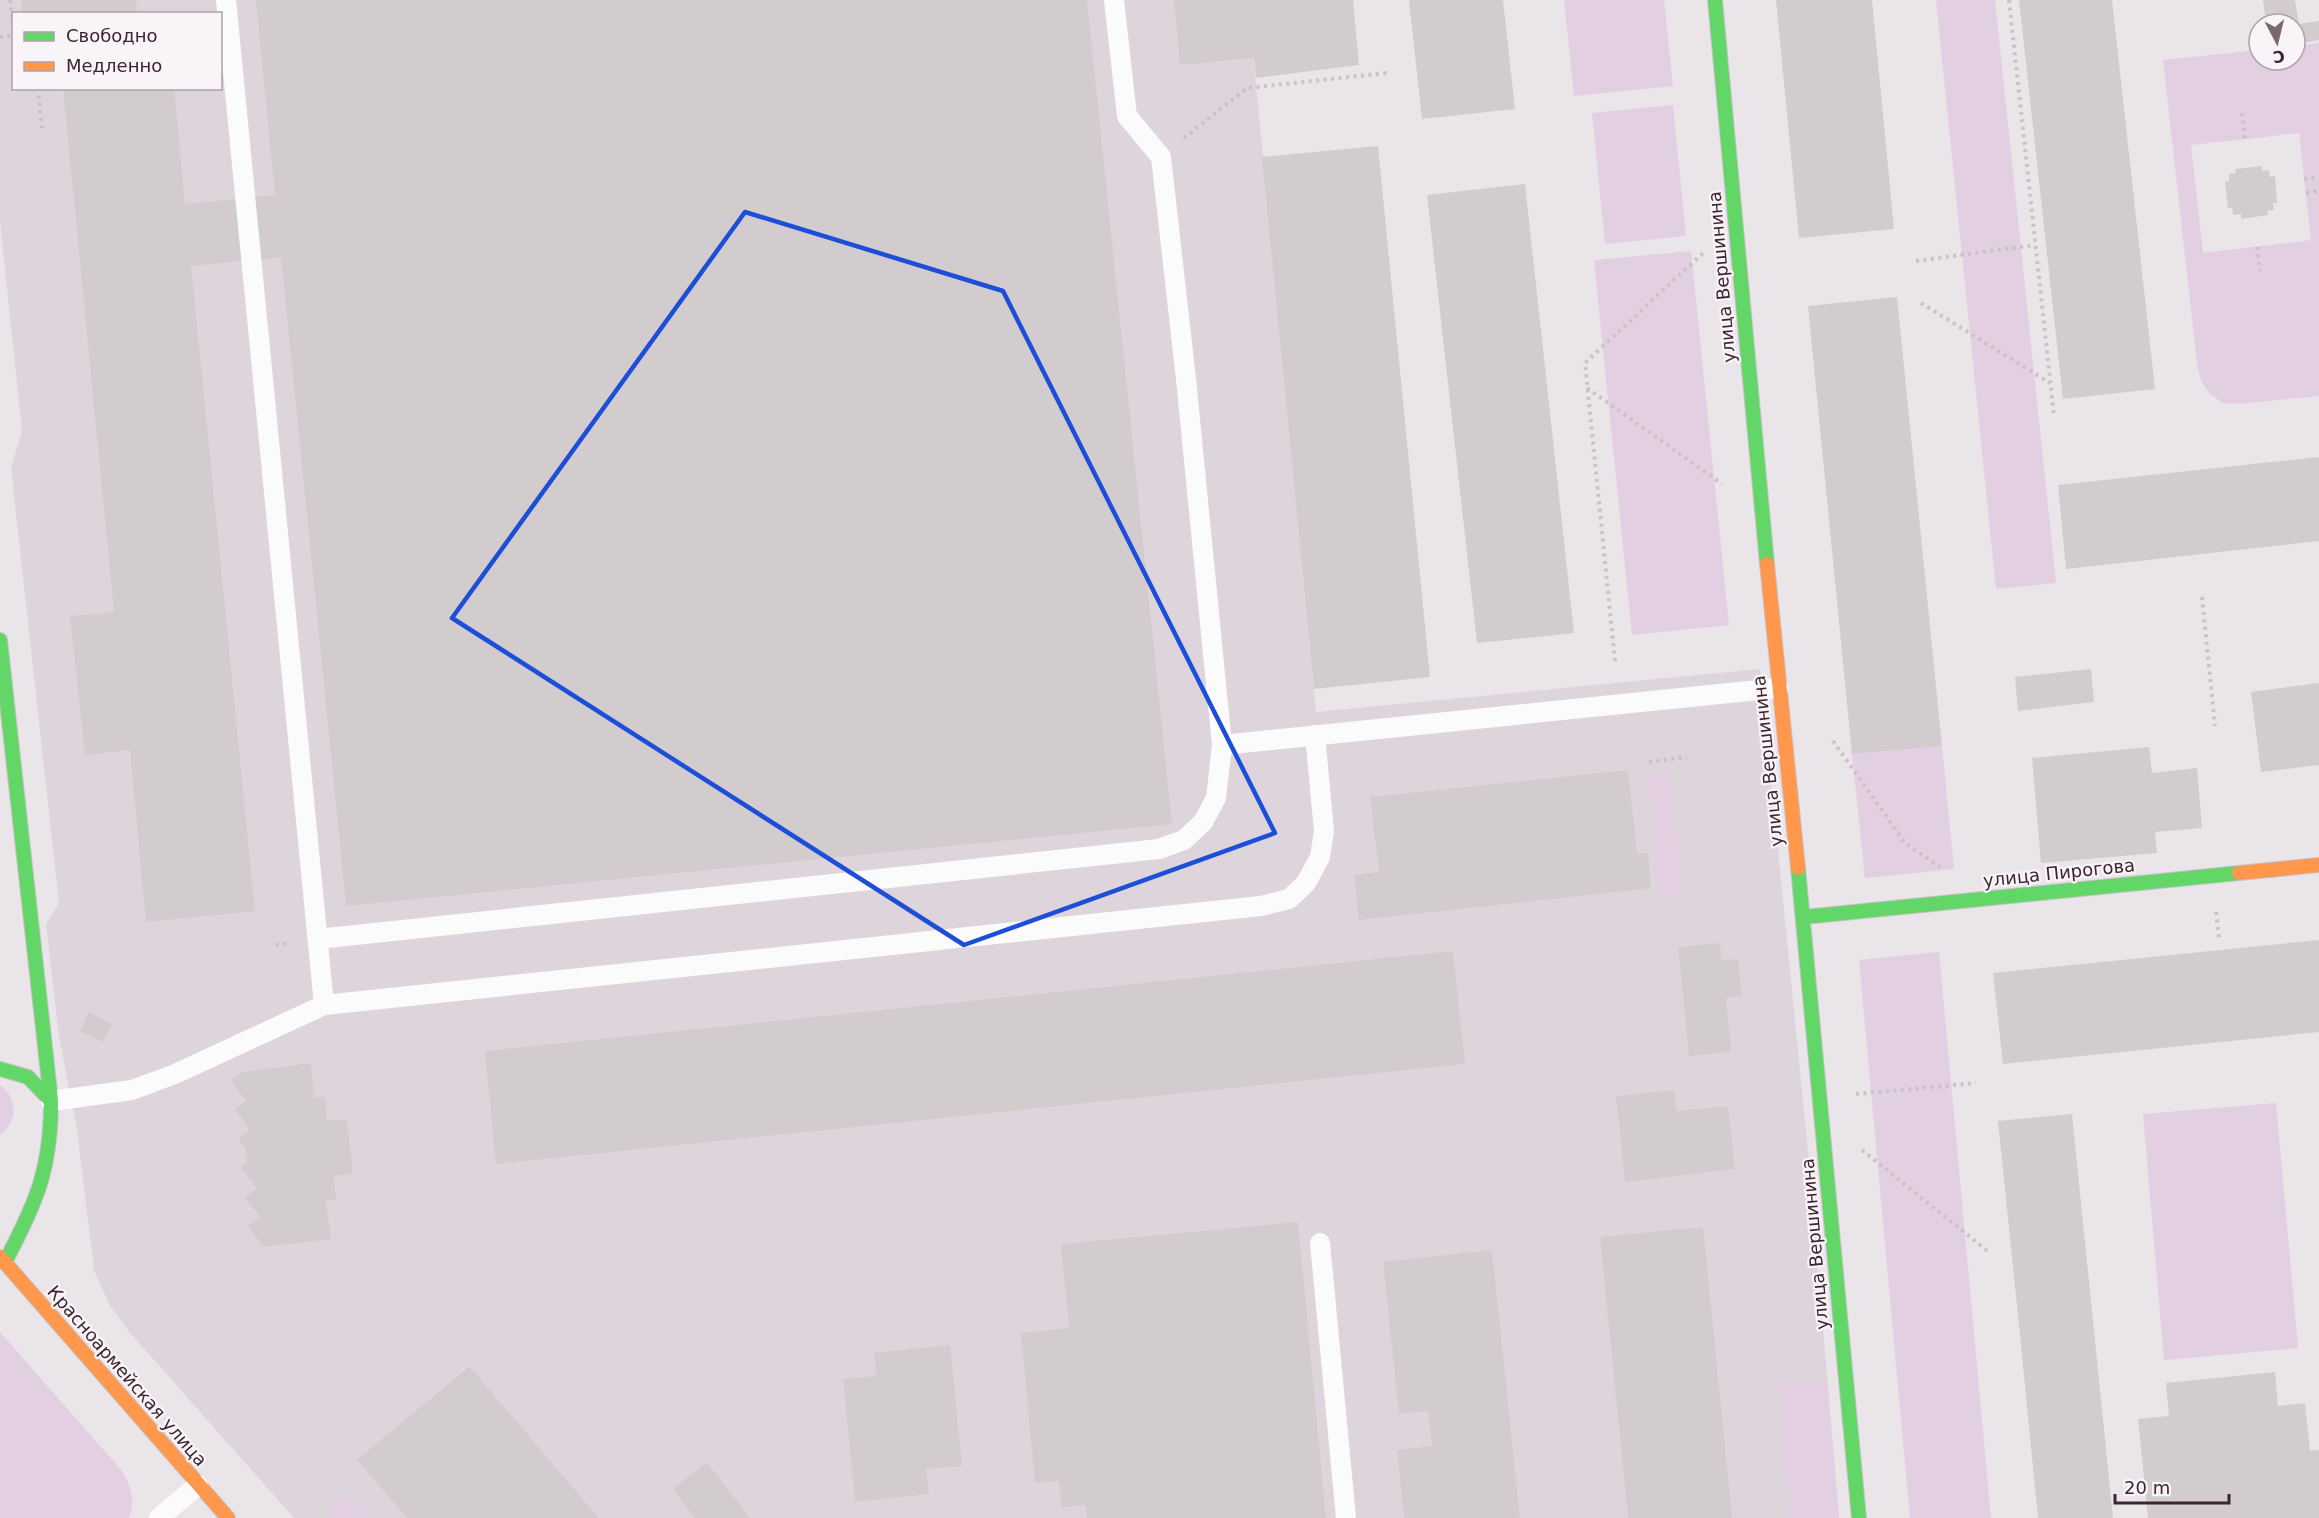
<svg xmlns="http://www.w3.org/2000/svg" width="2319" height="1518" font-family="'DejaVu Sans',sans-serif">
	<rect width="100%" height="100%" fill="#eae5e9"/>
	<path fill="#ddd5db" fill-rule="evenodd" d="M0,0H1248L1316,712L1760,669L1809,1162L1839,1518H599L468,1366L358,1460L407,1518H294L131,1334L110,1306L94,1270L77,1130L59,1036L46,924L59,903L11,468L22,431L0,221ZM14,14H220V88H14Z"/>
	<path fill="#e2cfe1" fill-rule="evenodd" d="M1564,0H1664L1673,86L1574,96Z
		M1936,0H1995L2056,583L1996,589Z
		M2319,43V396L2239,404L2223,403L2209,393L2201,381L2197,363L2163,60L2259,50V60H2295V46ZM2299,133L2311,240L2203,253L2191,145Z
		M1673,105L1686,236L1605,244L1592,113Z
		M1691,251L1729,625L1632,635L1594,260Z
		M1942,746L1954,869L1865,878L1852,754Z
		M1669,772L1681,897L1661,899L1649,775Z
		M1939,952L1991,1518H1910L1859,960Z
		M0,1085C18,1098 18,1122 0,1135Z
		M2276,1103L2298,1348L2164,1360L2143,1114Z
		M0,1332L122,1471C131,1486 136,1500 129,1518H0Z
		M1827,1379L1839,1518H1790L1778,1384Z
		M351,1493L373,1518H332L328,1513Z"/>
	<path fill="#d2cccf" d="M21,0H136L137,14H22Z
		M256,0H1087L1172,824L346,906L281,257L191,266L255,911L146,922L130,750L85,755L70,616L114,612L63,88H174L185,204L275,195Z
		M1174,0H1353L1359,65L1256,78L1254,58L1180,65Z
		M1409,0H1503L1515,109L1422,119Z
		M1776,0H1872L1894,229L1799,238Z
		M2019,0H2112L2155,389L2063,399Z
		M2263,0H2295L2299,25L2266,24Z
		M2319,21V40L2302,43L2299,24Z
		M1378,146L1430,677L1314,689L1262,157Z
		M2262,166V171L2269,170L2270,177L2275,176L2277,203H2273L2274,210L2267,211L2268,215L2241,219V214L2233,215L2232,208H2228L2225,182L2229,181V174L2236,173L2235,169Z
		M1525,184L1574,633L1477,643L1427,195Z
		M1897,297L1942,746L1852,754L1808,306Z
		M2319,457V541L2066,569L2058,485Z
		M2091,669L2094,702L2018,711L2015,677Z
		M2319,683V765L2261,772L2251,692Z
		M2149,747L2152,773L2197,768L2202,828L2155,832L2157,853L2041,863L2032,758Z
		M1628,770L1637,854L1648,853L1651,888L1359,920L1354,875L1379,872L1370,797Z
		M2319,940V1032L2003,1064L1993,973Z
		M1720,943L1721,960L1738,959L1742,996L1726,998L1731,1052L1689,1056L1678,947Z
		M1453,951L1465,1064L496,1164L485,1051Z
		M89,1012L112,1024L103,1042L80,1031Z
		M311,1063L314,1098L325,1097L327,1121L347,1119L353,1173L334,1176L336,1200L326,1201L331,1239L264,1247L248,1226L260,1217L245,1197L257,1188L241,1168L247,1163L246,1149L238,1139L250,1130L235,1109L246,1101L231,1080L243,1072Z
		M1674,1090L1676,1111L1728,1106L1735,1169L1625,1182L1616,1096Z
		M2072,1114L2113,1518H2038L2019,1325L1998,1121Z
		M1298,1222L1326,1518H1087L1086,1505L1062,1507L1059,1481L1035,1483L1021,1333L1069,1328L1061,1244Z
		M1703,1227L1732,1518H1628L1600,1237Z
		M1492,1250L1520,1518H1404L1397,1450L1432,1446L1428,1411L1399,1414L1383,1262Z
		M950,1345L962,1466L926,1469L929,1494L855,1502L843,1379L876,1376L874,1353Z
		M469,1366L599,1518H407L357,1460Z
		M2275,1372L2278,1406L2305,1403L2310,1451L2319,1450V1518H2148L2138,1419L2169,1416L2166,1383Z
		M707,1462L750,1518H695L673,1489Z"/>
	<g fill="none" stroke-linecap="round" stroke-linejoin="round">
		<g stroke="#c9c2c7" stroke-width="16">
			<path id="fast" d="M1715,0L1767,564
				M0,640L51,1101C51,1170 36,1203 5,1262
				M1798,868L1859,1518
				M1804,917L2239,873
				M0,1069L28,1077L51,1101"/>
		</g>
		<g stroke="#c9c2c7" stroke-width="16">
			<path id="slow" d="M1767,564L1798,868
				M2239,873L2319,865
				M0,1257L228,1518"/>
		</g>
		<path stroke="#cac2c6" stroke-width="4" stroke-dasharray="3 4.5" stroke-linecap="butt" d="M10,0L14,29
			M2009,0L2054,416
			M0,37L14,36
			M38,88L42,130
			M2242,113L2245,139
			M1184,138L1247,88L1387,73
			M2304,179L2319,178
			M2306,193L2319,191
			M2257,247L2260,271
			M1916,261L2035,245
			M1921,303L2050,383
			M1587,388L1722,484
			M2202,597L2215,726
			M1615,661L1585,363L1703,253
			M1833,741L1905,843L1940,867
			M1649,762L1687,757
			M2216,912L2219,938
			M276,945L290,943
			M1856,1094L1976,1083
			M1862,1150L1990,1253"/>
		<path stroke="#fcfbfc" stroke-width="20" d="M226,0L324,1005
			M1222,745L1778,688
			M318,939L1159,849L1184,840L1203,822L1216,798L1222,745L1186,379L1161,157L1127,116L1114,0
			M51,1101L132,1090L175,1074L324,1005L1261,906L1289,899L1306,883L1320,857L1324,831L1315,735
			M1320,1243L1346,1518
			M159,1518L198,1485"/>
		<use href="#fast" stroke="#63d668" stroke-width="14"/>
		<use href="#slow" stroke="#ff974d" stroke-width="14"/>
	</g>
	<path fill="none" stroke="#1d4ed8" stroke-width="4.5" stroke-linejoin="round" d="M745,212L1003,291L1275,833L964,945L452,618Z"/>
	<g text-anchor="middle" stroke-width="4.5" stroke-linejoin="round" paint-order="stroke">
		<g font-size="18" fill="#3d2431" stroke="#f9f4f8">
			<text transform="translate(1722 277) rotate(-95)" y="6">улица Вершинина</text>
			<text transform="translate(1768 761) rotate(-96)" y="6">улица Вершинина</text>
			<text transform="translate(2059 873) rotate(-6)" y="6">улица Пирогова</text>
			<text transform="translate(1815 1244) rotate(-95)" y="6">улица Вершинина</text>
			<text transform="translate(127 1376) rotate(49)" y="6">Красноармейская улица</text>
		</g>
	</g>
	<rect x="12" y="12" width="210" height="78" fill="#f9f4f8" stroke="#aea1a8" stroke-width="1.5"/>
	<rect x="24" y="32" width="30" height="9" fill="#63d668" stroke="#aea1a8" stroke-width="1.5"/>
	<text x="66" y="42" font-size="18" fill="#3d2431">Свободно</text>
	<rect x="24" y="62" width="30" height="9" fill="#ff974d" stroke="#aea1a8" stroke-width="1.5"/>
	<text x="66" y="72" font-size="18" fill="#3d2431">Медленно</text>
	<g transform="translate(2277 42) rotate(173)"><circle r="28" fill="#f9f4f8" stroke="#aea1a8" stroke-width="1.5"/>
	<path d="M0-4.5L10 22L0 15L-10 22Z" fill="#7a6871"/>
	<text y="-9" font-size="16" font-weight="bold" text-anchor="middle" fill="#3d2431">С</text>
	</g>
	<path d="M2115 1494v9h114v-9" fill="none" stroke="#3d2431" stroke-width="3"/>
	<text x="2124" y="1494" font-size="18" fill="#3d2431" stroke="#f9f4f8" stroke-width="4.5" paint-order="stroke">20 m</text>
</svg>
